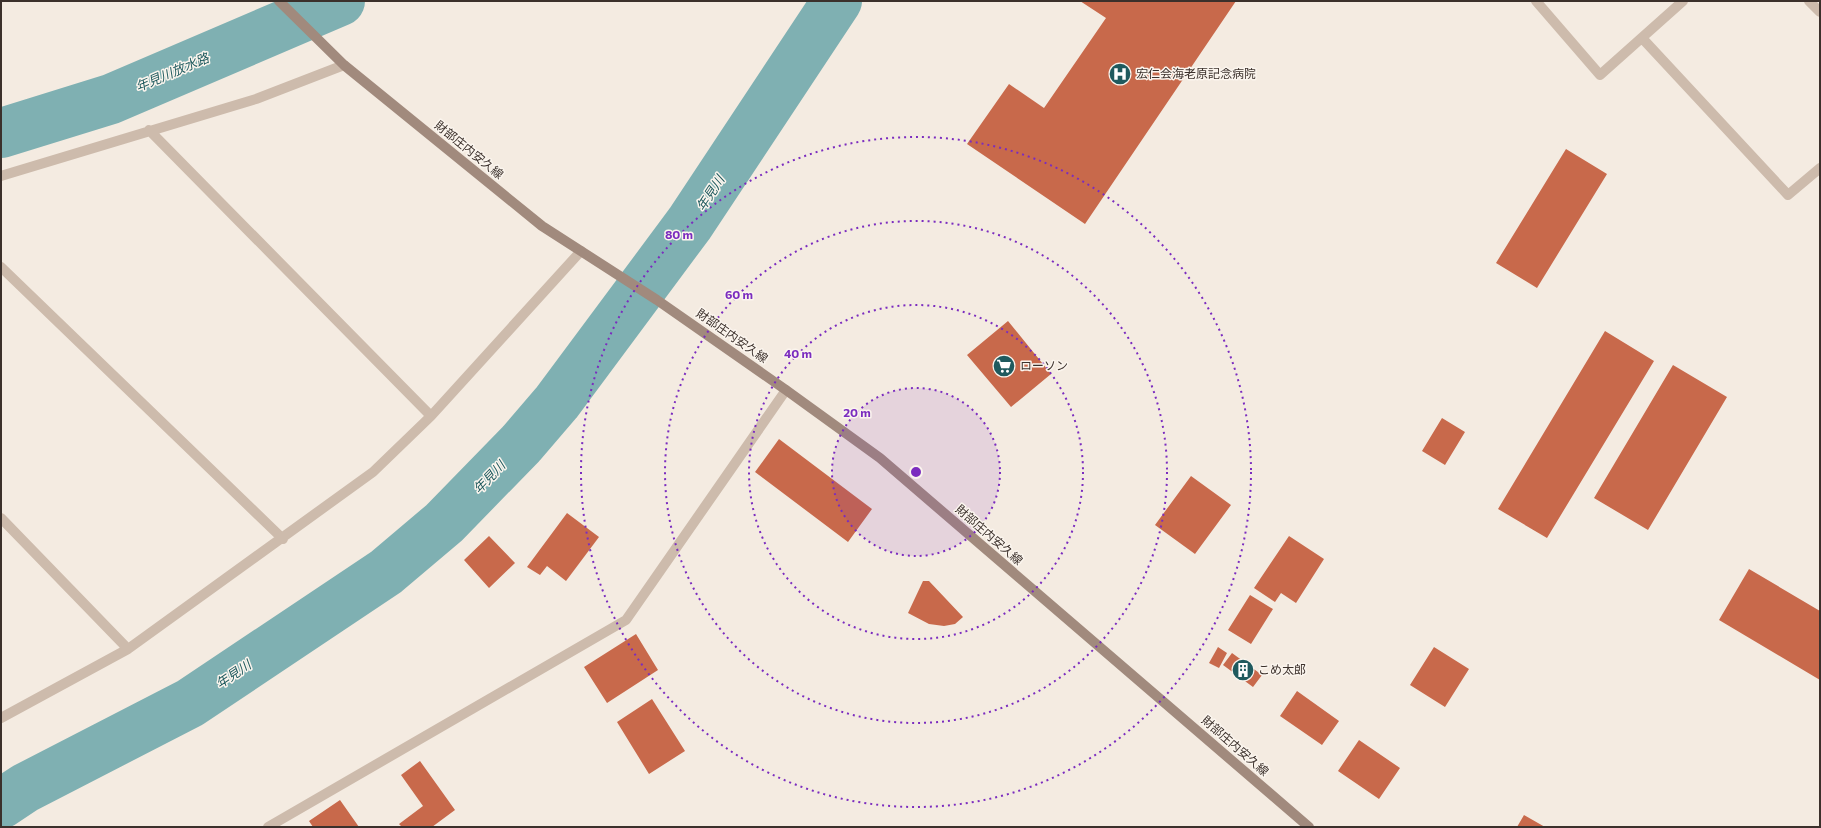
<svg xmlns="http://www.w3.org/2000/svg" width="1821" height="828" font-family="Commissioner,'Noto Sans JP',sans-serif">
	<rect width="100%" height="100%" fill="#f4ebe1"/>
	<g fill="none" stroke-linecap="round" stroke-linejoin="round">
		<path stroke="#7fb0b2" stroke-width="50" d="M1,133L111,99L340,1
			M1,804L25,788L190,703L386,572L444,523L521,444L557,402L690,223L837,1"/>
	</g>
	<path fill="#c8694b" d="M1080,1H1236L1085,224L967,144L1009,84L1044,108L1106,18Z
		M1566,149L1607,174L1537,288L1496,263Z
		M1008,321L1051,374L1011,407L967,355Z
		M1605,331L1654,361L1547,538L1498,509Z
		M1673,365L1727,397L1648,530L1594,498Z
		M1442,418L1465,432L1445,465L1422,451Z
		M779,439L872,509L848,542L755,472Z
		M1191,476L1231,505L1195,554L1155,525Z
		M567,513L599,537L566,581L547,566L540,575L527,567Z
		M489,536L515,563L489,588L464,560Z
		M1289,536L1324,559L1296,603L1281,593L1275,602L1254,588Z
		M1749,569L1820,611V680L1719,620Z
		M923,581H929L963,617L955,624L944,626L929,624L908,613Z
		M1250,595L1273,609L1251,644L1228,630Z
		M636,634L658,670L607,703L584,667Z
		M1218,647L1227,653L1219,668L1209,663Z
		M1434,647L1469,669L1445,707L1410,685Z
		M1232,653L1262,675L1253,687L1223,665Z
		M1297,691L1339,721L1322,745L1280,716Z
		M652,699L685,751L649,774L617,722Z
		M1359,740L1400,768L1379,799L1338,771Z
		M420,761L455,810L432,827H402L399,824L423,806L401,775Z
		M340,800L359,827H313L309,821Z
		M1524,815L1545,827H1517Z"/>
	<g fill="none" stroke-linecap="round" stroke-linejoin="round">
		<path stroke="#cdbbac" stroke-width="10" d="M1536,1L1600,75L1683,1
			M1809,1L1820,12
			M1642,38L1788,195L1820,168
			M149,130L431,416
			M1,176L256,99L344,65
			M1,267L283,539
			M1,518L128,649
			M1,718L128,649L373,472L431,416L581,251
			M268,827L626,620L786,390"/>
		<path stroke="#a18a7d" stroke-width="10" d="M279,1L344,65L542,226L657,300L786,390L880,458L1309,827"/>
	</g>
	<circle cx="916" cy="472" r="84" fill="#7b2cbf" fill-opacity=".12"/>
	<g fill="none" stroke="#7b2cbf" stroke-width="2" stroke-dasharray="2 4">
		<circle cx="916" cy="472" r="84"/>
		<circle cx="916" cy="472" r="167"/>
		<circle cx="916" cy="472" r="251"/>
		<circle cx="916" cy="472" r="335"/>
	</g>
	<defs>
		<g id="hospital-disc" transform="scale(1.15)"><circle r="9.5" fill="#1f5a5e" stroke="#fbf5ee"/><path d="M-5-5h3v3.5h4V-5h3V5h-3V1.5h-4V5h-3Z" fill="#fff"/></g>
		<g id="supermarket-disc" transform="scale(1.15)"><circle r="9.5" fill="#1f5a5e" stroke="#fbf5ee"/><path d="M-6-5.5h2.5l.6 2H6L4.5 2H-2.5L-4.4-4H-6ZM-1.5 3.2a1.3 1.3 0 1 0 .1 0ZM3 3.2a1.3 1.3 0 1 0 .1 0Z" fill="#fff"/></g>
		<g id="building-disc" transform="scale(1.15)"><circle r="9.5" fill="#1f5a5e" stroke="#fbf5ee"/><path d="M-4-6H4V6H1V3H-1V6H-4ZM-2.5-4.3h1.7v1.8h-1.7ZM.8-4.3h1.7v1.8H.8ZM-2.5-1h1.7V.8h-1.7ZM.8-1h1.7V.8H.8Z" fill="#fff"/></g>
	</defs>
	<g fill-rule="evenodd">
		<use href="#hospital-disc" x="1120" y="74"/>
		<use href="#supermarket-disc" x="1004" y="366"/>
		<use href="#building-disc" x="1243" y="670"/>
	</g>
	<g text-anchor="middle" stroke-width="3" stroke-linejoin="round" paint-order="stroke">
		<g font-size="12" fill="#3b302b" stroke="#fbf5ee" text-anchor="start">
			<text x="1136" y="78">宏仁会海老原記念病院</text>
			<text x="1020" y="370">ローソン</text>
			<text x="1258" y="674">こめ太郎</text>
		</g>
		<g font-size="12" fill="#3b302b" stroke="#fbf5ee">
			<text transform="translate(469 150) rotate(39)" y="4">財部庄内安久線</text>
			<text transform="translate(732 336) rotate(35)" y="4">財部庄内安久線</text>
			<text transform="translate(989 535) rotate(41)" y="4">財部庄内安久線</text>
			<text transform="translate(1235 746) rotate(41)" y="4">財部庄内安久線</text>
		</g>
		<g font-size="13" font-style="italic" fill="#1f5a5e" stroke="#fbf5ee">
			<text transform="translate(172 72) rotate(-23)" y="5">年見川放水路</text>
			<text transform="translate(710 193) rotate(-57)" y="5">年見川</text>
			<text transform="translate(489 477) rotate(-46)" y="5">年見川</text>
			<text transform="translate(233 674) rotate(-34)" y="5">年見川</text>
		</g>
	</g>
	<circle cx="916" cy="472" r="6" fill="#7b2cbf" stroke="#fbf5ee" stroke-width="2"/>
	<g font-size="12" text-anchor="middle" font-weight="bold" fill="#7b2cbf" stroke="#fbf5ee" stroke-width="3" stroke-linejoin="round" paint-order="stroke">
		<text x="679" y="239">80 m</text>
		<text x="739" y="299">60 m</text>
		<text x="798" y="358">40 m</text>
		<text x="857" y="417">20 m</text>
	</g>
	<rect width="1821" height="828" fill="none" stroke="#3b302b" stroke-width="4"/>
</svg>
